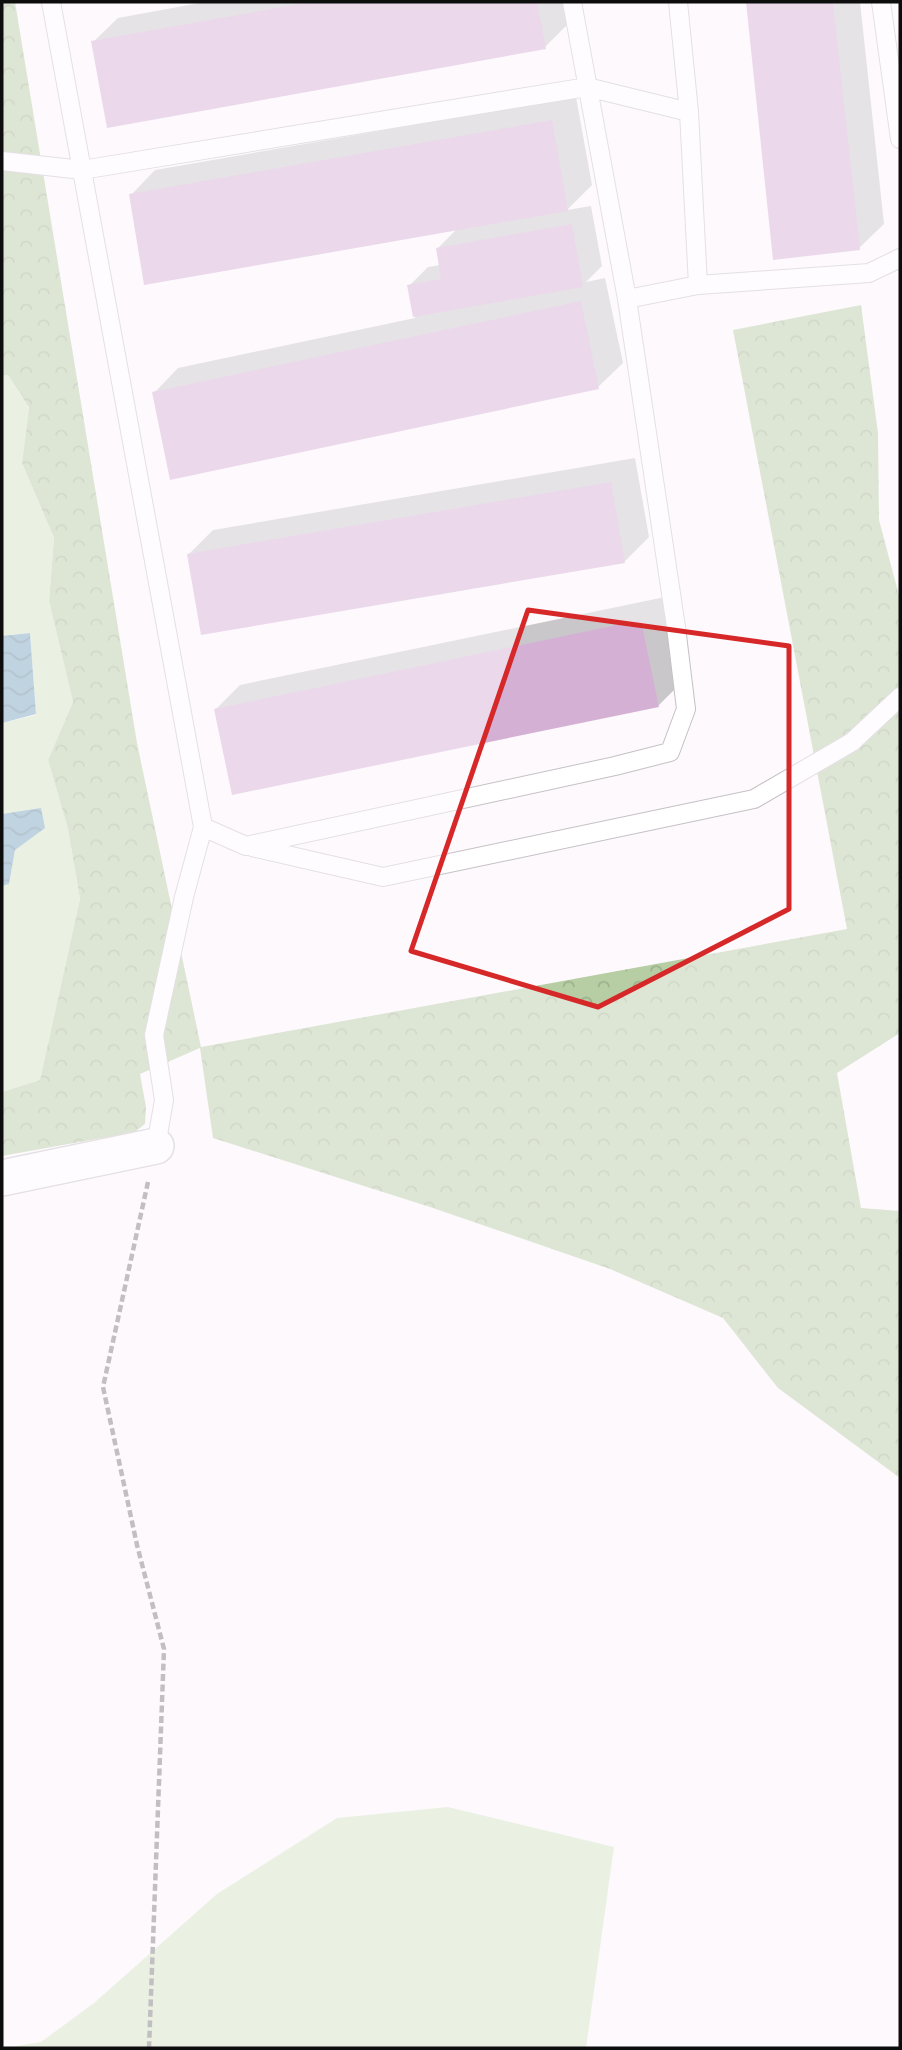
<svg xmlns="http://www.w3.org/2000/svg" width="902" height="2050" font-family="Poppins,sans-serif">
	<defs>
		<pattern id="forest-crowns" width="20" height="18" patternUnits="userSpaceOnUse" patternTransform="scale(1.75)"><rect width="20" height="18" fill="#b7cea4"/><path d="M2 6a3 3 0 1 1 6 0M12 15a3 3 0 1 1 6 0" fill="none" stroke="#9cb08c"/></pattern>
		<pattern id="water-waves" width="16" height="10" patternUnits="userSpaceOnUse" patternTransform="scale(1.75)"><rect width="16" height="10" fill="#74a4bd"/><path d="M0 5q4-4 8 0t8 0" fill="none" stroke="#5e8498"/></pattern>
	</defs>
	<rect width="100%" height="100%" fill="#fdf9fd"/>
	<path fill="#d3e6c4" d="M2,375H8L29,409L22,463L54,538L49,601L73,702L48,760L68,829L80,899L40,1080L2,1092V886L9,884L15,850L41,809L2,814V723L36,715L30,633L2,636Z
		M448,1807L614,1847L586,2048H6L41,2042L94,2003L217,1894L337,1818Z"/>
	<path fill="url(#forest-crowns)" d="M2,2H15L137,743L201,1047L847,929L733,330L861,305L878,433L879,520L900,599V1033L837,1073L861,1208L900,1211V1478L778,1388L723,1318L610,1269L430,1207L213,1138L200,1048L140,1074L146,1107L145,1124L135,1132L2,1156V1092L40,1080L80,899L68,829L48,760L73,702L49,601L54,538L22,463L29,408L8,375H2Z"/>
	<path fill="url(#water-waves)" d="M30,633L36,714L2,723V636Z
		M41,808L45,828L15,850L9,884L2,886V814Z"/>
	<path fill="#0003" d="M205,2H565L569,23L545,47L93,42L118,18Z
		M747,2H860L884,224L859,248L775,258Z
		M576,97L592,185L567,210L591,206L602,266L586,282L605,278L623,363L598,387L154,393L178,368L415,318L409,286L428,267L440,265L437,249L457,229L131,195L155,170Z
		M635,458L649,537L624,562L189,554L213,530Z
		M665,597L683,681L659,705L216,709L240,685Z"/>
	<path fill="#d4b1d4" d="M311,2H537L546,49L107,128L91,41Z
		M746,2H833L860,250L773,260Z
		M552,120L568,211L144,285L129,194Z
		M572,224L583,287L413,317L407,285L441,279L436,248Z
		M581,301L599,389L170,480L152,392Z
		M611,482L625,563L201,635L187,554Z
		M641,620L659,707L232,795L214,709Z"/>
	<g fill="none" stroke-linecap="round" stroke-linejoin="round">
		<g stroke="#c5c1c5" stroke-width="20">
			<path id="lane" d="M51,2L203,827L184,897L154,1035L164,1100L156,1146
				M881,2L900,139
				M2,161L82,170L587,87L689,112
				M698,285L869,273L900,258
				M627,299L698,285L689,112L678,2
				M203,827L246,846L615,766L670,752L686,709L676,627L627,299L572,2
				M252,847L383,877L754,799L852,742L900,697"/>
		</g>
		<g stroke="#c5c1c5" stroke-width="38">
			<path id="street" d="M2,1178L156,1146"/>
		</g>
		<path stroke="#7b797b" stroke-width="4.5" stroke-dasharray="7 3.5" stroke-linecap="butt" d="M148,1182L103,1387L137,1545L164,1649L149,2048"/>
		<use href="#lane" stroke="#fff" stroke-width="18"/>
		<use href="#street" stroke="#fff" stroke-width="35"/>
	</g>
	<path d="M0 0H902V2050H0ZM528,610L789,646V909L598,1007L411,951Z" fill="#fdf9fd" fill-opacity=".55" fill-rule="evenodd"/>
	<path fill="none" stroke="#d62828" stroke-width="5" stroke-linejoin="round" d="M528,610L789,646V909L598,1007L411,951Z"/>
	<rect width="902" height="2050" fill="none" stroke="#0e0d0e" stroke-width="7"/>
</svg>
